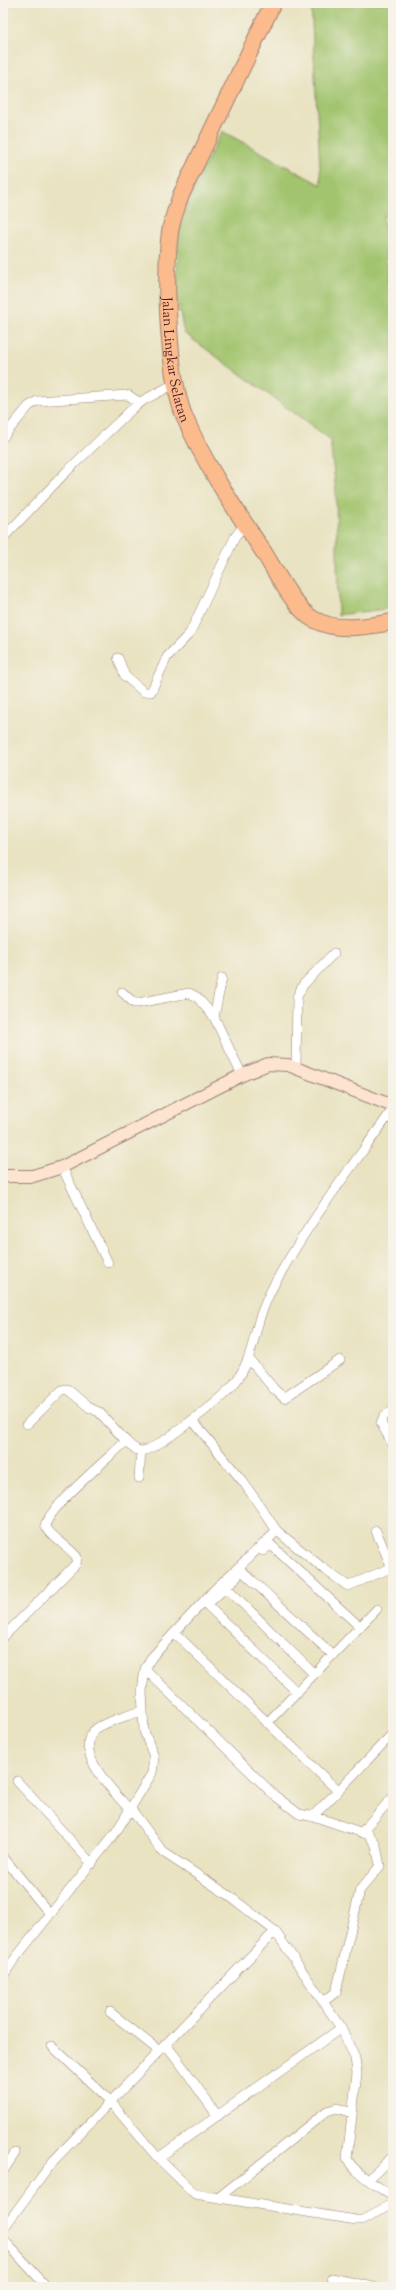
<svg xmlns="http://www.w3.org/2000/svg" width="396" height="2290" font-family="'Sorts Mill Goudy',serif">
	<rect width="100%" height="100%" fill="#f7f3e8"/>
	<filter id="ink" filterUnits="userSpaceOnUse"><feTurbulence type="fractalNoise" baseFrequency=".025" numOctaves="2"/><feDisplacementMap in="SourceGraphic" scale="8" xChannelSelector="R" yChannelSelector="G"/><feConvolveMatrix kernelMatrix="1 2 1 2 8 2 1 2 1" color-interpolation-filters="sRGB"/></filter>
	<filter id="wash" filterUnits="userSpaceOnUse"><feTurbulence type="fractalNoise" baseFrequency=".012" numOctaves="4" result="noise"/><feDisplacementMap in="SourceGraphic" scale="16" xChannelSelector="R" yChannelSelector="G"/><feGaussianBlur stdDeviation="0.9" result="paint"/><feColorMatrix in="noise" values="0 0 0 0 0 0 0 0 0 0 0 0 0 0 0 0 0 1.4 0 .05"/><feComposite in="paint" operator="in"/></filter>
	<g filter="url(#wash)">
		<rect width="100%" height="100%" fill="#e9e3c2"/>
		<path fill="#a2c46e" stroke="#76724c" d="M321,3H393V215L383,216L389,293H393V608L338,615L336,492L330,439L184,333L176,294L179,233L191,193L222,131L321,185L311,4Z"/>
	</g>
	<g filter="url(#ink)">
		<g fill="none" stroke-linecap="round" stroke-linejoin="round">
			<g stroke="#9a8176" stroke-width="10">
				<path id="street" d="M3,437L29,406L37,401L128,395L140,403
					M3,538L65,473L132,409L144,400L176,383
					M118,658L125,676L144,692H151L167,657L190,633L235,537L245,524
					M222,978L214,1017L242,1075
					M122,992L134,1003H138L189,993L197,997L214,1017
					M296,1067L297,997L303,985L334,953
					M62,1167L108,1263
					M249,1359L274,1389L284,1398L340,1360
					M393,1411L384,1416L381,1423L393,1445
					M192,1420L244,1483L277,1531L324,1569L348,1586L393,1567
					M27,1424L62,1390L67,1389L90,1408L99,1412L126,1441
					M139,1478L141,1451
					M376,1531L392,1568
					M263,1551L270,1544L360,1627
					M242,1571L333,1655
					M226,1587L314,1674
					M210,1602L237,1577
					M207,1605L297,1692
					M177,1635L338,1791L312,1817
					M3,1637L76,1564L77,1557C68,1546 53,1539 45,1526C50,1506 109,1458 126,1441C130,1445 136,1451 141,1451C158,1450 222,1398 234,1384C250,1364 253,1341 260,1317C265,1303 271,1289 279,1276C312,1217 354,1164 393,1109
					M145,1669L274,1795L299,1814L316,1817L369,1835L376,1845L380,1866L360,1890L336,1992L323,2002
					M267,1723L377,1609
					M17,1781L92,1864
					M338,1791L393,1733
					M131,1809L163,1852L228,1895L275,1931L341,2028L355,2058L357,2073L347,2158C352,2172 381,2188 393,2197
					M130,1810C116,1794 69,1749 97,1728C109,1720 129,1716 143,1710
					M369,1835L365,1828L393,1797
					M3,1857L50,1914
					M3,1976L13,1961L116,1832L152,1773L154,1757L144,1731L142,1691L145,1669L151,1658L215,1589L277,1531
					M110,2012L158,2050
					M165,2044C185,2067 199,2092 218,2116
					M52,2046L109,2100L158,2158L195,2194L356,2220H363L393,2203
					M158,2158L341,2028
					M3,2171L15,2153
					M369,2179L393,2156
					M218,2198L327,2111L337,2108L352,2113
					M3,2229L54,2160L275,1931
					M3,2239L47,2287
					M332,2278L373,2287"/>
			</g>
			<g stroke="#9a8176" stroke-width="14">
				<path id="secondary" d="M3,1176H33L62,1167L242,1075L268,1064L288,1065L393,1106"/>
			</g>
			<g stroke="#9a8176" stroke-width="18">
				<g id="highway">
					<path id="s1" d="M273,3L181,195C177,207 172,219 170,232C164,275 168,379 185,418C205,465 235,509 263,551C275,570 294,608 313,619C337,633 367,626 393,622"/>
				</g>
			</g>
			<use href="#street" stroke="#fff" stroke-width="9"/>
			<use href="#secondary" stroke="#fde4d1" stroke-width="12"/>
			<use href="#highway" stroke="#fbbb8c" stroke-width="16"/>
		</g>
	</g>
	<g text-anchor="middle" stroke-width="3" stroke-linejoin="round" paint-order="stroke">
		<g font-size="14" fill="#4a1f2b" stroke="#f7f3e8">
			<text dy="5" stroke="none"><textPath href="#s1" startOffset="380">Jalan Lingkar Selatan</textPath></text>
		</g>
	</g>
	<rect width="396" height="2290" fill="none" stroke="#f7f3e8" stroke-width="16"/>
</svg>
